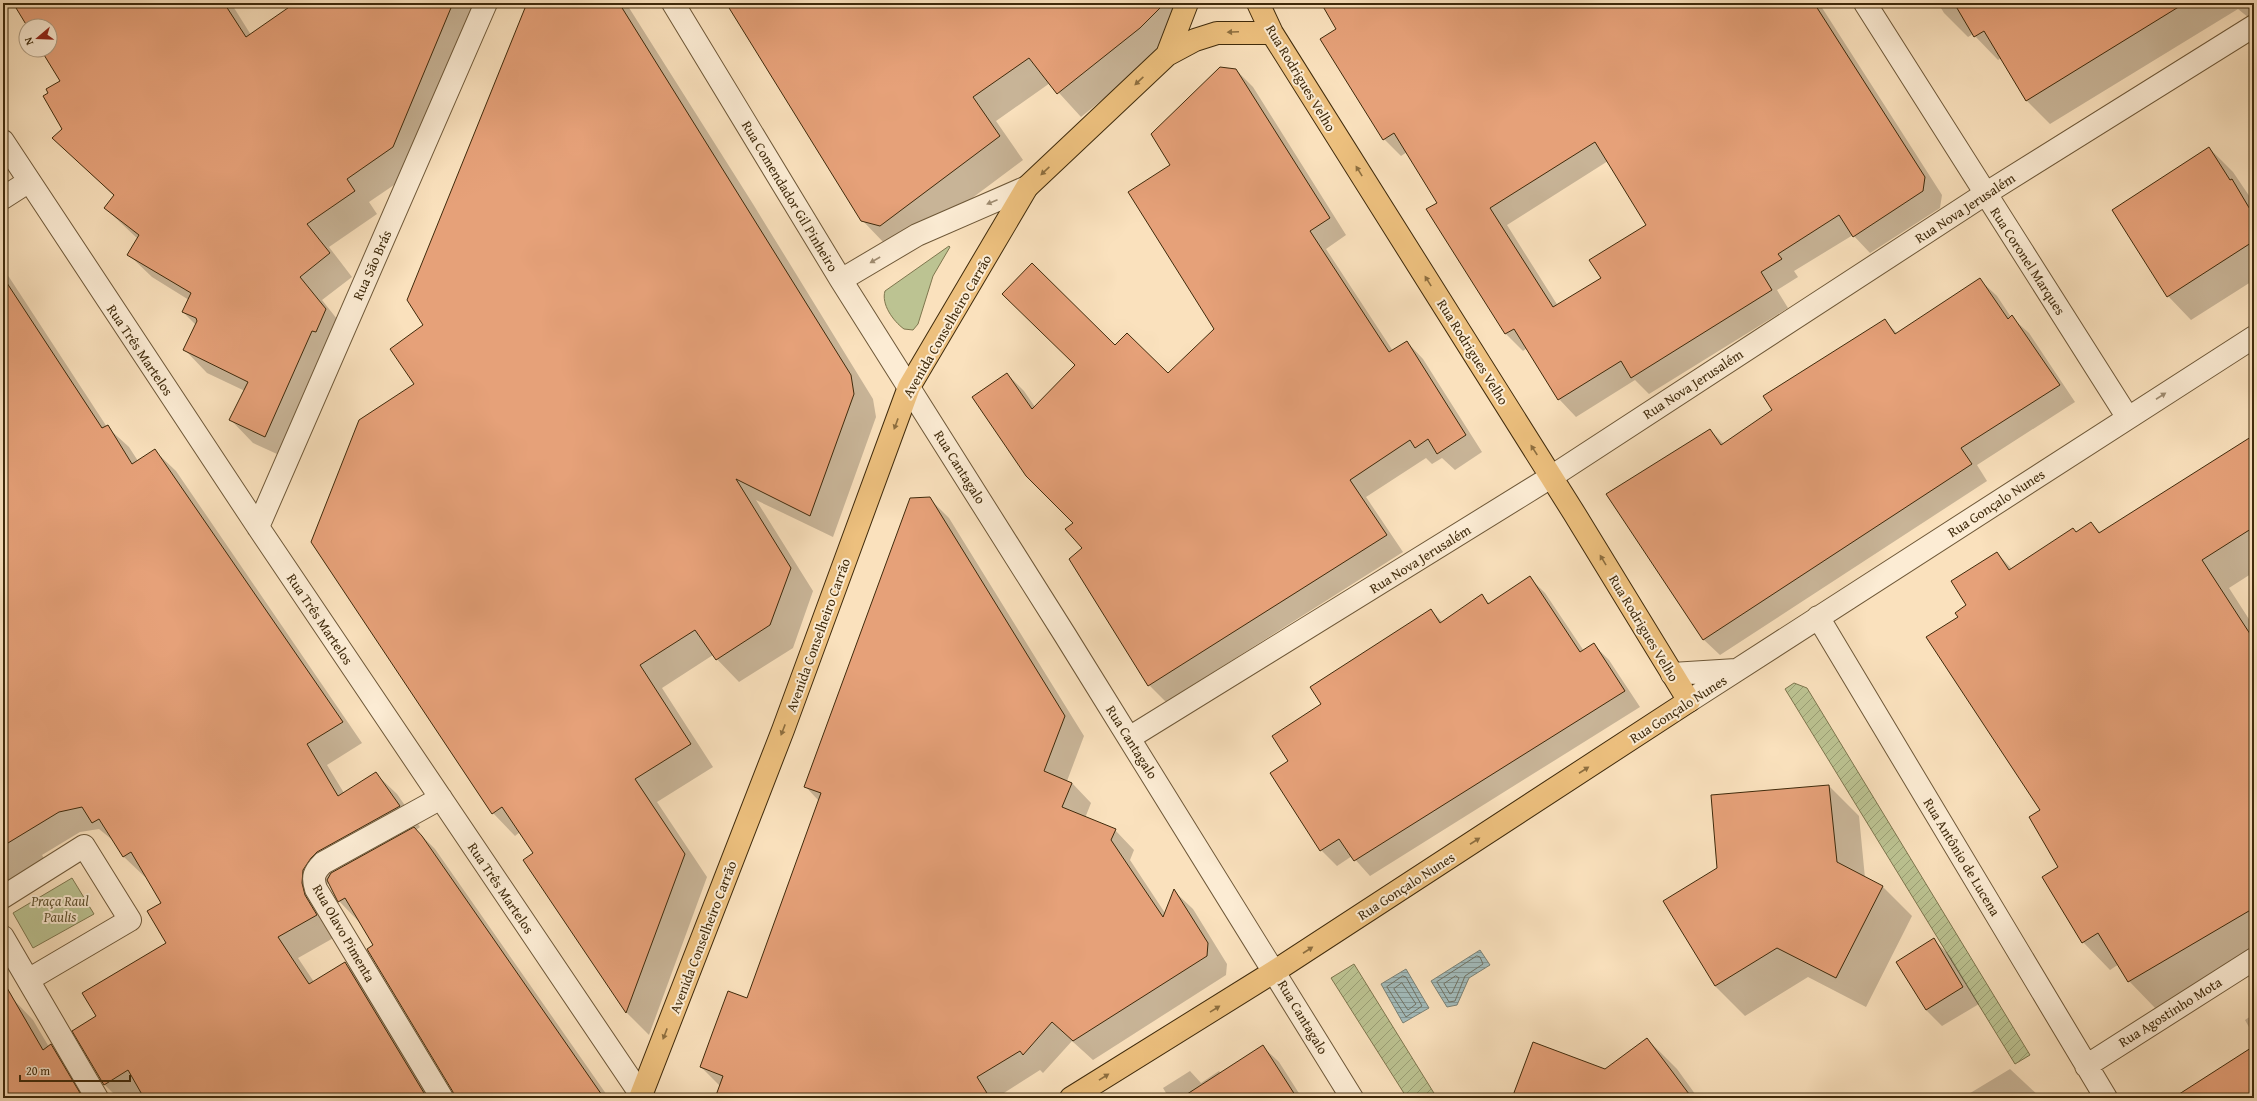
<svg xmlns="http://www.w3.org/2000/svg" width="2257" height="1101" font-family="'Gentium Book Plus',serif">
	<defs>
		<pattern id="garden-furrows" width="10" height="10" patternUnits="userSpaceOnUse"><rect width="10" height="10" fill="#bcc392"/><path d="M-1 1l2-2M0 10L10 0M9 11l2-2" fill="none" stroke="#9a9f75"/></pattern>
		<pattern id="water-rules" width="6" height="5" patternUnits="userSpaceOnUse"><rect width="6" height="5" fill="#a2bbbb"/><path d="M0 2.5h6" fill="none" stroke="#859896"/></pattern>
	</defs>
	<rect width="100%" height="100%" fill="#fae1bd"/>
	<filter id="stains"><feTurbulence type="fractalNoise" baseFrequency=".005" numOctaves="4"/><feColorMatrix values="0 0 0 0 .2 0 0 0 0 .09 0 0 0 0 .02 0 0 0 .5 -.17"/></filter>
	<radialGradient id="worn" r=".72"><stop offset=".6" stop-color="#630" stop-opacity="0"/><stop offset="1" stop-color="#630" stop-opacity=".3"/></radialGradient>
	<path fill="#bcc392" stroke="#7e764e" d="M949,246L950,247L933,276L918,324L913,330L904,329C893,321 881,304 885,291Z
		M72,878L94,914L33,948L13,913Z"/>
	<path fill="url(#garden-furrows)" stroke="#7e764e" d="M1794,683L1807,688L2030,1055L2015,1064L1785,689Z
		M1354,964L1437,1098H1407L1331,978Z"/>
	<path fill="url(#water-rules)" stroke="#7a8175" d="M1480,950L1490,965L1469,978L1457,1005L1447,1007L1431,981Z
		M1406,969L1429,1008L1403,1023L1381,984Z"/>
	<path fill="#0003" fill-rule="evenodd" d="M14,3H231L251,35L296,3H485L416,170L369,202L377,214L329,247L352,277L322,300L348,333L288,459L253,443L231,420L245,391L207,373L185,350L196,325L183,312L189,300L152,277L129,255L138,239L105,208L114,196L77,160L64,130L61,81L42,50H50V26H28Z
		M529,3H626L753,204L873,399L876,417L833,537L756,500L813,591L793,648L739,682L713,655L662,688L713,767L657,802L707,877L649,1035L627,1013L524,861L534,853L520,832L515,836L493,813L416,385L424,325Z
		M727,3H1192L1173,42L1081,117L1050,83L996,121L1023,160L904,249L886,245L862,220Z
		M1323,3H1819L1942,195L1940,208L1870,253L1853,235L1794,271L1798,277L1777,290L1788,308L1649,394L1635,380L1576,417L1559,399L1527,348L1523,351L1506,334L1428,209L1438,203L1407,152L1401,156L1384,139L1337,29ZM1608,161L1647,225L1603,278L1558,306L1507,225Z
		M1938,3H2254V22L2238,9L2050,124L2026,100L2001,58L1998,60L1973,34L1968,37L1944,13Z
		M1236,70L1253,87L1346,235L1326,249L1393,351L1407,342L1423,359L1482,452L1455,470L1442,458L1432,464L1426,458L1366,497L1403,552L1166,702L1149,685L1083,548L1074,523L1007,374L1024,391L1035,407L1115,346L1168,375L1215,329L1171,165Z
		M2209,148L2233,172L2254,203V280L2191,320L2168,296Z
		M3,271L9,277L107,427L129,447L138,461L155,451L176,471L362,743L327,765L344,793L376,774L397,794L420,827L416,830L435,849L609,1098H455L454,1091L374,945L360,923L339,901L329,882L326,886L337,936L298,958L314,982L345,963L366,984L435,1098H145L143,1094L137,1098H118L105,1085L74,1031L97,1017L167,943L163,903L147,876L145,877L124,857L115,842L99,829L80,832L42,855L53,873L3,902Z
		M1980,280L1997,296L2011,317L2029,333L2075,402L1977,465L1987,481L1720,655L1703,639L1710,430L1724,444L1774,411L1885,321L1898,334Z
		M2254,436V572L2229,588L2254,627V952L2156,1009L2129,981L2119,964L2110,970L2083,942L2041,810L1959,618L1997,553L2012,569L2091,523L2101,533Z
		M929,498L949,518L1084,736L1067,781L1072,783L1091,803L1085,818L1115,830L1134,850L1130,860L1165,913L1174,891L1193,909L1227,964L1226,975L1093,1060L1072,1041L1043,1073L1040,1070L996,1098H716L720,1086L701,1067L748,1000L819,801L805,786Z
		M1530,578L1545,593L1584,651L1594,645L1609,660L1640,707L1370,876L1352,856L1337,866L1321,850L1290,761L1323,704L1431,610L1443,623L1482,596L1490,604Z
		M1829,786L1859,816L1865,878L1882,886L1912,916L1866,1007L1808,977L1745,1016L1715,986L1719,869Z
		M1934,940L1950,956L1979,1004L1942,1026L1926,1010Z
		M13,999L33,1020L49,1047L51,1046L72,1066L90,1098H3V1005Z
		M2254,1014V1036L2245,1020Z
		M1647,1039L1677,1069L1698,1098H1513L1605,1070Z
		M1263,1047L1279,1062L1302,1098H1169L1163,1088L1190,1071L1201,1083L1219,1071L1221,1074Z
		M2010,1069L2041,1098H1962Z"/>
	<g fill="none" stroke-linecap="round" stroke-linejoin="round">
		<path stroke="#707263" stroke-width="1" d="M1477,956L1480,957L1483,964L1465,976L1455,1001L1449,1002L1437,982Z
			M1403,976L1406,977L1422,1006L1406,1017L1387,987Z
			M1456,976L1459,978L1452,993L1450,994L1444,984Z
			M1402,983L1416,1004L1408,1010L1394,989Z"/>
	</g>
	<path fill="#e6a179" stroke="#3f2a0b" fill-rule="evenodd" d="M13,3H224L246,37L295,3H453L393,147L347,179L355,191L307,224L330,253L300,277L326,309L316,332L312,331L265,437L229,420L248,382L183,350L197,321L196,318L182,312L191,293L127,255L139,235L104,208L114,195L52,138L62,129L43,96L48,93L46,89L60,81L41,50H50V26H27Z
		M527,3H619L851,375L854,394L810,516L736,479L791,568L770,625L716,660L695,630L640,665L691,744L635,779L685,854L626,1013L523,860L533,853L502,807L492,814L311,542L359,420L414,384L390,349L423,325L407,300Z
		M726,3H1165L1140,28L1057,94L1029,58L973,97L1000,136L880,226L861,221Z
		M1321,3H1814L1925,177L1923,191L1853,237L1839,215L1778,254L1782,259L1761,272L1772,290L1631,378L1621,361L1558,400L1514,329L1505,334L1426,209L1437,203L1394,133L1383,140L1320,39L1336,29ZM1595,142L1646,225L1589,260L1601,278L1553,307L1490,208Z
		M1954,3H2185L2026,101L1984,31L1974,37Z
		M1220,67L1236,69L1330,218L1310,231L1389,352L1407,341L1466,435L1437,454L1428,439L1415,448L1410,440L1350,480L1387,535L1148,686L1069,559L1082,548L1065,529L1073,523L1026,476L972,397L1007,373L1032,409L1075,365L1002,294L1032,263L1115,345L1127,333L1168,373L1214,329L1128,192L1170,165L1151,134Z
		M2209,147L2230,180L2232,179L2254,216V241L2167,297L2112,210Z
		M3,277L102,428L108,425L132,464L155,449L343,722L307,744L338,796L376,772L400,806L317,852L311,858L303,870L302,883L305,895L317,915L278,937L309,984L345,962L427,1098H144L128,1070L104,1085L72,1031L96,1016L82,993L166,943L147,911L161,903L131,852L123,857L99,819L92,823L82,807L59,812L3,846Z
		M1980,278L2008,319L2012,315L2060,385L1961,448L1972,464L1703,640L1606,494L1710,429L1721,445L1772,410L1763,396L1885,319L1895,334Z
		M2254,435V527L2202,560L2254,640V908L2128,982L2098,933L2082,943L2042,877L2058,867L2029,817L2040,810L1926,637L1958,617L1955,613L1966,605L1951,581L1997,552L2009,570L2073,528L2076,532L2091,522L2099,533Z
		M930,497L1065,716L1044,771L1072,783L1062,807L1116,829L1111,840L1163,917L1174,889L1208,943L1207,956L1073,1041L1052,1022L1023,1055L1020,1051L977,1077L990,1098H715L723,1076L700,1067L712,1034L728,991L747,998L821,793L804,787L910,498Z
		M1530,576L1580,652L1594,643L1625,691L1354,861L1339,839L1320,851L1270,773L1288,761L1272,736L1321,704L1310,687L1431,609L1440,623L1482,594L1488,604Z
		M1829,785L1837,862L1883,886L1836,978L1777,948L1715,986L1663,901L1717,868L1711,795Z
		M414,827L422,836L604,1098H454L453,1092L367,949L373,945L345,898L338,902L327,880L331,873Z
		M1934,938L1963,987L1926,1010L1896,962Z
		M3,981L43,1050L51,1044L83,1098H3Z
		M1647,1038L1692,1098H1512L1533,1042L1605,1069Z
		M1263,1045L1297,1098H1181Z
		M2254,1046V1098H2173Z"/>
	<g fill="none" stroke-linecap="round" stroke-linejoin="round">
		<g stroke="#6e5838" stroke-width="24">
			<path id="minor" d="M673,3L841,280L1065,635L1352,1098
				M1865,3L2128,418
				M3,141L258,527L641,1095
				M3,198L28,182
				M841,280L917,235L1027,187
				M258,527L486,3
				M1818,617L2106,1098
				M1672,674L1736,670
				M1689,701L2254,337
				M1129,738L1551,477L1985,194L2254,26
				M441,798L323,863C314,872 312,877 316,889L442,1098
				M3,897L84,846L130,920L28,980
				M3,937L97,1098
				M2086,1066L2254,959"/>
		</g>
		<g stroke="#3f2a0b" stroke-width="24">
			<path id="major" d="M1167,55L1195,40L1217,33H1272
				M640,1098L783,730L909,387L1027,187L1167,55L1187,3
				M1071,1098L1275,971L1689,701L1574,513L1272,33L1258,3"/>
		</g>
		<use href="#minor" stroke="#fcecd4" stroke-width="22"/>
		<use href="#major" stroke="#edc07e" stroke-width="22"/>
	</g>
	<defs><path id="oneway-solid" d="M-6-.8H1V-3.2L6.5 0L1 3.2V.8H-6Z"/></defs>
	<g fill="#8d6e3f">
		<use href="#oneway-solid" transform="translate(1233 32) rotate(177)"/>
		<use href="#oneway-solid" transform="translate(1139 81) rotate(137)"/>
		<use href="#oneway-solid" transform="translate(1045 171) rotate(137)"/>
		<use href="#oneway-solid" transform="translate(1359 171) rotate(-122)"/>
		<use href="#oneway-solid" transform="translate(1428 281) rotate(-122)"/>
		<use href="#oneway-solid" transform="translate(896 424) rotate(110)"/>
		<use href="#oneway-solid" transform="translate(1534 450) rotate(-123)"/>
		<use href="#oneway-solid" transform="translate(1603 560) rotate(-121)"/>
		<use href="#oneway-solid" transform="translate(783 730) rotate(111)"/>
		<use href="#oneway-solid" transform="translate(1584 770) rotate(-33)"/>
		<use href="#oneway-solid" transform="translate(1475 841) rotate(-33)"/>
		<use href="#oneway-solid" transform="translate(1308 950) rotate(-33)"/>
		<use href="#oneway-solid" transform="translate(1215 1009) rotate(-32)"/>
		<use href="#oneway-solid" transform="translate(665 1034) rotate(111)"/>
		<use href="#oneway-solid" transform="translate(1104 1077) rotate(-32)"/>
	</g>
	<g fill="#9e8b70">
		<use href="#oneway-solid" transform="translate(992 202) rotate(157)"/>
		<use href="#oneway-solid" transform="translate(875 260) rotate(150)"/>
		<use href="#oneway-solid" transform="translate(2161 396) rotate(-33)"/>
	</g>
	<g text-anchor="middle" stroke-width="4" stroke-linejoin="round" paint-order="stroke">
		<g font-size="14" fill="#3f2a0b" stroke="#fcecd4">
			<text transform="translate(1301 78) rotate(59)" y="5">Rua Rodrigues Velho</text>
			<text transform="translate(790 196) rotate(59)" y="5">Rua Comendador Gil Pinheiro</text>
			<text transform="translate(1965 208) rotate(-33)" y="5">Rua Nova Jerusalém</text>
			<text transform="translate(2028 261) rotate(57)" y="5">Rua Coronel Marques</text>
			<text transform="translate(372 265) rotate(-66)" y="5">Rua São Brás</text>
			<text transform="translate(947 326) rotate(-60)" y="5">Avenida Conselheiro Carrão</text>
			<text transform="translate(140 350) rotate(56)" y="5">Rua Três Martelos</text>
			<text transform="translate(1473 352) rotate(58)" y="5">Rua Rodrigues Velho</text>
			<text transform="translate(1693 384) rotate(-33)" y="5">Rua Nova Jerusalém</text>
			<text transform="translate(960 467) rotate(58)" y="5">Rua Cantagalo</text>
			<text transform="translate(1996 503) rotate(-33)" y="5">Rua Gonçalo Nunes</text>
			<text transform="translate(1420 559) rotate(-32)" y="5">Rua Nova Jerusalém</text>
			<text transform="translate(320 619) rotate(56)" y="5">Rua Três Martelos</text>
			<text transform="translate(1644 628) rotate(59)" y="5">Rua Rodrigues Velho</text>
			<text transform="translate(818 635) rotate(-70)" y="5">Avenida Conselheiro Carrão</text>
			<text transform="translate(1678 709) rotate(-33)" y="5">Rua Gonçalo Nunes</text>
			<text transform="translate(1132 742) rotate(58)" y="5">Rua Cantagalo</text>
			<text transform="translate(1962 857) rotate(59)" y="5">Rua Antônio de Lucena</text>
			<text transform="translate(1406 886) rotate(-33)" y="5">Rua Gonçalo Nunes</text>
			<text transform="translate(501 888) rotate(56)" y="5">Rua Três Martelos</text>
			<text transform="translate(344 933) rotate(60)" y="5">Rua Olavo Pimenta</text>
			<text transform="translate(703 937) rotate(-69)" y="5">Avenida Conselheiro Carrão</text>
			<text transform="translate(2170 1012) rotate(-32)" y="5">Rua Agostinho Mota</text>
			<text transform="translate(1303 1017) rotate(59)" y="5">Rua Cantagalo</text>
		</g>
		<g font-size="14" font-style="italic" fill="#5e502d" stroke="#fcecd4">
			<text x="60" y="906">Praça Raul<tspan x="60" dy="16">Paulis</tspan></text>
		</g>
	</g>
	<rect width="2257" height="1101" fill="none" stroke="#fae1bd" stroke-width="16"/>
	<rect x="4" y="4" width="2249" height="1093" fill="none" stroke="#3f2a0b" stroke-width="2"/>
	<rect x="8" y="8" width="2241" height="1085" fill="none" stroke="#3f2a0b"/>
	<g transform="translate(38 38) rotate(251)"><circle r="19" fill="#fcecd4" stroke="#b09e84"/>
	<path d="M0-3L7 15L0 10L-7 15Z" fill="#8f2418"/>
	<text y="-6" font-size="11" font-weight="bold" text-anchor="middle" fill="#3f2a0b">N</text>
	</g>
	<path d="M20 1075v6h110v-6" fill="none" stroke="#3f2a0b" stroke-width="2"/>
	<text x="26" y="1075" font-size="12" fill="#3f2a0b" stroke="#fcecd4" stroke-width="3" paint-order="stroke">20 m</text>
	<rect width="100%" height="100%" filter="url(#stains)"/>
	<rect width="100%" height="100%" fill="url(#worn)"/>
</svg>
